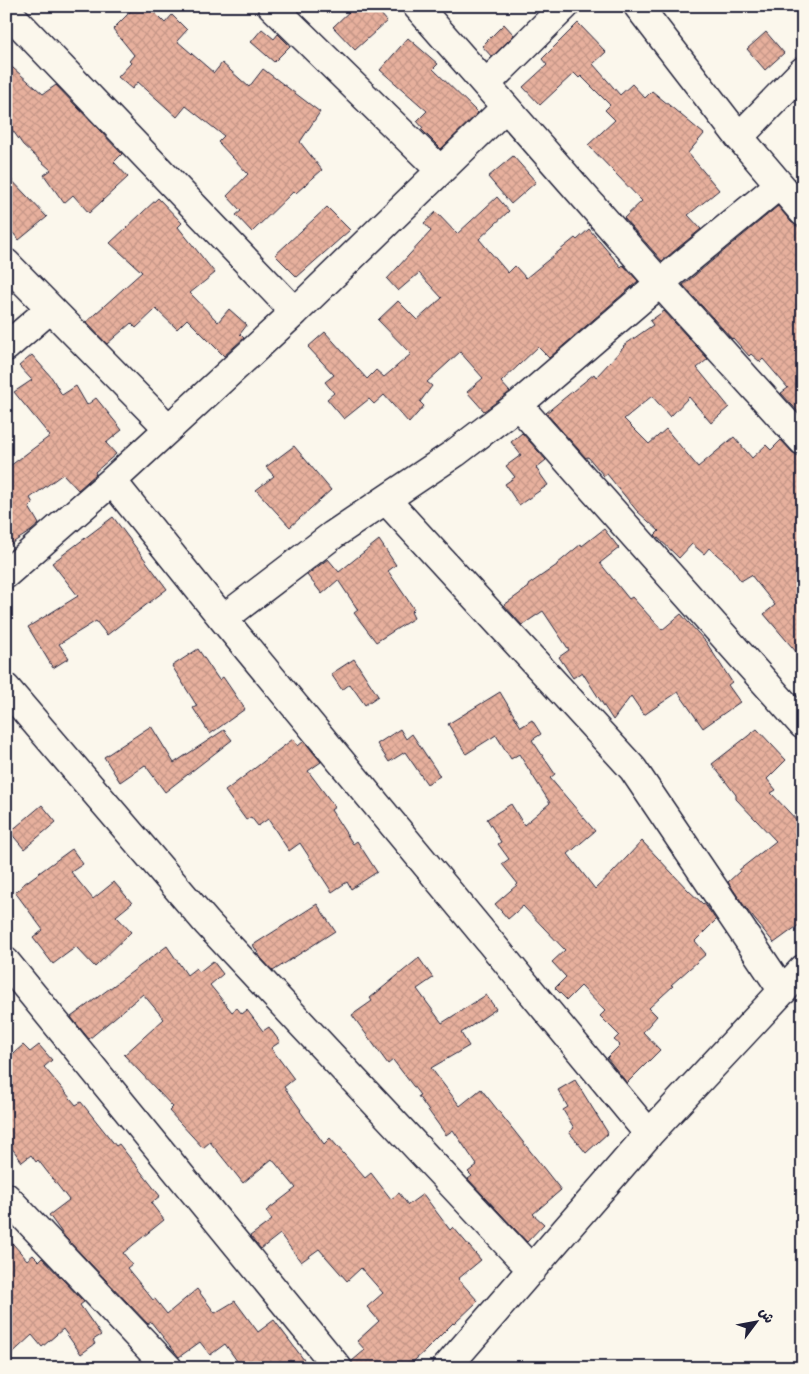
<svg xmlns="http://www.w3.org/2000/svg" width="809" height="1374" font-family="Sriracha,'Playpen Sans Arabic',sans-serif">
	<defs>
		<pattern id="building-cross-hatch" width="8" height="8" patternUnits="userSpaceOnUse" patternTransform="scale(1.25)"><rect width="8" height="8" fill="#e7b09d"/><path d="M0 0l8 8M0 8l8-8" fill="none" stroke="#c69788"/></pattern>
	</defs>
	<rect width="100%" height="100%" fill="#fbf7ec"/>
	<filter id="ink" filterUnits="userSpaceOnUse"><feTurbulence type="fractalNoise" baseFrequency=".02" numOctaves="2"/><feDisplacementMap in="SourceGraphic" scale="10" xChannelSelector="R" yChannelSelector="G"/><feConvolveMatrix kernelMatrix="1 2 1 2 8 2 1 2 1" color-interpolation-filters="sRGB"/></filter>
	<g filter="url(#ink)">
		<path fill="url(#building-cross-hatch)" stroke="#22223b" d="M136,6H148L165,23L172,15L187,30L177,41L214,73L222,63L249,87L263,69L320,112L300,142L322,170L296,193L294,191L252,232L236,215L241,211L227,196L248,174L218,142L224,136L186,106L177,117L138,82L132,89L118,77L131,63L129,61L134,55L113,29Z
			M355,6H374L387,21L355,50L333,27Z
			M578,23L606,52L593,64L620,95L632,84L645,98L652,91L704,134L688,153L719,190L688,215L701,229L662,261L624,218L642,201L588,145L615,120L605,110L610,105L581,76L579,78L574,73L540,105L523,87L547,65L542,59Z
			M504,24L514,35L492,57L482,46Z
			M262,29L274,39L278,34L290,46L274,62L251,42Z
			M766,32L784,53L765,70L747,49Z
			M408,38L438,64L433,69L478,113L441,149L421,129L423,128L417,121L427,111L380,70Z
			M6,62L43,94L56,85L122,154L114,162L128,177L89,213L73,195L64,203L44,175L51,170L23,145L6,121Z
			M513,156L536,182L511,204L488,177Z
			M6,174L47,217L19,240L6,225Z
			M497,197L509,211L479,239L508,273L515,266L526,278L575,238L577,240L589,229L621,267L623,265L638,281L549,358L538,347L501,382L510,392L484,411L467,392L483,378L460,352L427,382L432,386L420,402L424,406L409,423L384,395L374,404L369,399L344,419L327,399L334,393L325,382L334,375L308,347L325,332L367,379L376,370L384,377L411,354L378,320L398,301L417,320L442,298L419,273L398,291L387,279L431,231L424,223L436,212L457,234Z
			M158,198L182,223L178,227L215,273L190,293L218,322L229,309L247,325L240,334L244,338L224,356L187,319L177,329L156,309L136,328L131,323L107,344L86,322L142,272L110,243Z
			M778,206L791,222L797,226L803,227V417L781,393L788,388L763,359L760,362L751,354L749,356L733,338L732,339L683,285Z
			M327,207L350,230L297,277L275,255Z
			M664,311L708,359L697,368L729,407L711,423L689,397L670,417L652,396L624,419L649,444L666,429L698,467L734,437L752,458L766,445L771,450L781,440L792,452L798,456H803V660L764,614L775,605L751,575L741,581L730,566L709,548L704,554L692,544L679,558L655,535L659,531L637,511L607,474L604,476L588,457L586,458L546,413L594,374L596,377L624,347L623,346L653,325L650,321Z
			M32,355L52,378L62,395L76,386L87,405L96,398L122,430L106,443L116,454L95,472L96,474L78,490L63,474L30,498L33,503L29,507L39,524L31,531L6,547V469L50,436L14,392L32,380L19,366Z
			M522,433L546,460L536,468L548,485L519,505L505,484L515,477L506,466L521,455L511,442Z
			M294,446L331,490L290,527L256,490L274,476L266,467Z
			M113,517L167,589L107,635L96,621L59,644L69,658L53,668L28,627L78,596L52,563Z
			M604,529L619,548L600,563L629,599L632,597L662,630L681,614L706,642L732,682L728,685L740,702L703,728L678,692L644,715L631,696L613,720L582,672L573,678L559,657L569,650L543,611L522,625L504,605L529,587L528,585L557,565V564L581,544L582,546Z
			M379,540L396,565L388,571L414,609L411,612L414,618L376,642L354,613L358,610L338,580L322,594L307,575L328,559L339,572Z
			M198,649L219,680L223,677L245,709L210,734L193,708L197,706L172,666Z
			M354,659L378,696L365,705L350,684L342,690L331,674Z
			M500,692L521,727L532,720L541,734L532,740L555,774L550,778L595,831L568,854L595,889L613,872L642,841L688,890L703,904L704,903L716,920L695,941L706,954L671,985L673,986L649,1008L657,1016L643,1032L660,1050L627,1083L607,1058L620,1045L614,1040L619,1035L600,1016L605,1011L581,986L567,1000L555,988L566,977L552,962L565,950L523,906L508,919L495,904L518,884L502,864L509,859L498,844L501,842L487,819L511,804L524,825L550,803L519,754L511,759L496,735L466,754L448,724Z
			M151,726L174,763L224,730L232,740L165,792L145,765L120,782L104,757Z
			M400,729L406,739L412,734L440,776L427,784L405,752L389,762L377,744Z
			M757,729L786,760L767,779L776,790L771,793L803,827V922L774,943L747,910L728,882L740,871L739,870L776,841L736,799V795L712,764Z
			M293,739L298,746L304,741L321,762L308,771L335,807L331,810L353,844L357,841L377,872L351,889L347,882L332,892L300,843L289,851L268,819L258,826L251,817L246,820L225,791Z
			M42,805L56,822L24,849L10,832Z
			M72,849L83,864L71,872L93,899L114,882L132,903L116,916L131,932L95,967L76,947L53,964L33,938L43,930L15,892L22,887L21,886Z
			M317,904L335,931L273,971L261,958L253,945Z
			M167,946L187,975L196,968L199,972L213,961L223,974L210,985L232,1012L237,1008L242,1014L247,1010L263,1031L269,1027L280,1042L271,1048L294,1079L284,1087L301,1110L300,1111L324,1144L330,1138L365,1178L371,1173L391,1199L399,1193L408,1205L423,1194L450,1230L453,1227L481,1260L458,1279L478,1301L454,1324L453,1323L425,1351L406,1368H353L352,1361L365,1350L357,1341L379,1321L367,1307L383,1293L361,1268L347,1281L319,1249L301,1262L280,1234L261,1249L250,1236L272,1220L266,1211L296,1188L272,1159L243,1183L210,1142L203,1148L169,1111L173,1107L124,1055L164,1019L143,994L89,1039L71,1017Z
			M419,958L433,978L417,989L442,1023L486,995L496,1009L461,1033L469,1046L431,1068L460,1106L481,1089L561,1190L533,1214L544,1224L527,1242L468,1179L472,1176L468,1172L477,1165L453,1130L446,1135L418,1096L420,1095L393,1060L388,1064L352,1015L372,1001L370,998Z
			M23,1045L30,1052L39,1045L52,1060L44,1067L76,1105L81,1102L116,1146L119,1144L160,1196L151,1203L164,1220L123,1253L132,1264L127,1268L153,1300L155,1299L167,1314L197,1289L215,1313L235,1301L258,1332L274,1320L310,1368H242L225,1344L210,1355L200,1342L179,1357L151,1322L148,1324L65,1237L49,1215L69,1200L38,1160L36,1162L31,1155L22,1162L6,1140V1060Z
			M575,1080L608,1133L586,1153L569,1132L574,1128L563,1110L568,1107L558,1090Z
			M7,1237L27,1260L33,1255L39,1261L42,1258L84,1302L80,1305L101,1335L93,1340L95,1344L81,1354L63,1329L42,1347L32,1335L6,1359Z"/>
		<g fill="none" stroke-linecap="round" stroke-linejoin="round">
			<g stroke="#22223b" stroke-width="31">
				<path id="minor" d="M272,6L440,170
					M417,6L660,283L803,441
					M638,6L739,137L803,212
					M6,10L295,312
					M486,84L565,6
					M739,137L803,71
					M6,263L168,428
					M6,347L50,309
					M518,405L803,725
					M112,481L223,619L649,1134
					M386,500L633,769L783,991
					M6,574L112,481L295,312L505,108
					M223,619L333,535L455,453L518,405L660,283L779,185
					M6,688L207,923L532,1270
					M6,962L338,1368
					M6,1197L168,1368
					M446,1368L649,1134L803,969"/>
			</g>
			<use href="#minor" stroke="#fbf7ec" stroke-width="28"/>
		</g>
	</g>
	<rect width="809" height="1374" fill="none" stroke="#fbf7ec" stroke-width="25"/>
	<rect x="12" y="12" width="784" height="1349" fill="none" stroke="#22223b" stroke-width="2" filter="url(#ink)"/>
	<g transform="translate(756 1322) rotate(58)" stroke="#fbf7ec" stroke-width="4" paint-order="stroke">
	<path d="M0-4L9 19L0 12L-9 19Z" fill="#22223b"/>
	<text y="-8" font-size="14" font-weight="bold" text-anchor="middle" fill="#22223b">ش</text>
	</g>
</svg>
